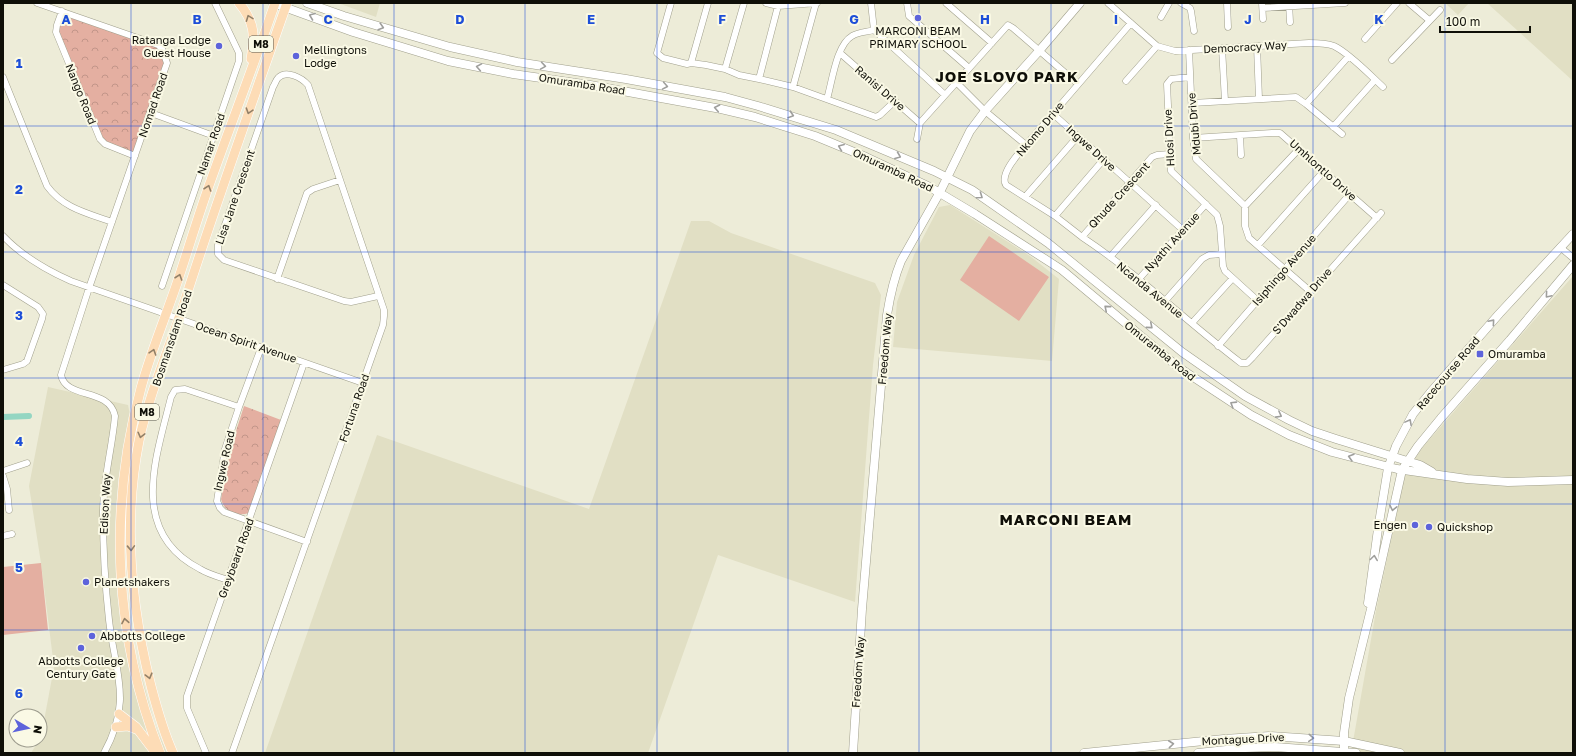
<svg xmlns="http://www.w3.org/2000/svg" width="1576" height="756" font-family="'Golos Text',sans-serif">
	<defs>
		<pattern id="park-crowns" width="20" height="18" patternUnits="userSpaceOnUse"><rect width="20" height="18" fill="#e4afa1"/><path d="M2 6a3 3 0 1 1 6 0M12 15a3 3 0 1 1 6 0" fill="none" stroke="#c29589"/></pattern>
	</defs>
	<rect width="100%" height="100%" fill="#edecd8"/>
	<path fill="#e1dfc4" d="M338,3H380L376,17Z
		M1445,3H1469L1458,15Z
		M1487,3H1573V81Z
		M950,205L1030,256L1059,279L1052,361L893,347L897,302L914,255L939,207Z
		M691,221H709L731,233L875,283L881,295L873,365L855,602L718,555L648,753H265L377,435L589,509Z
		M1573,276V753H1351L1376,611L1405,474L1422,448Z
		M48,387L128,405L132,425L119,511L131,636L154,722L167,753H31L41,737L54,667L41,563L29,486Z"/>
	<path fill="url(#park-crowns)" d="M61,12L157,46L166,62L136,157L105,145L56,32Z
		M244,406L281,420L249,513C237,517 224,512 221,499L231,447Z"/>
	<path fill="#e4afa1" d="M989,236L1049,277L1019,321L960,280Z
		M41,563L48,630L3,635V567Z"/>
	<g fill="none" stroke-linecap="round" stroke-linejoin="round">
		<path stroke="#94d6c2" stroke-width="6" d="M3,417L29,416"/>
		<g stroke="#a1a08d" stroke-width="7">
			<path id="street" d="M37,3L158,45L162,49L167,63L89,288L61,375C66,400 109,387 115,416C112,449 103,480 103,513C103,549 105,584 109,620C115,673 133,700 104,753
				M671,3L657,53L663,58L687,64L691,63L708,3
				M766,3L778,6L817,3
				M871,3L874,30
				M907,3L909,16L969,68
				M946,3L992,43
				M1108,3L1157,46L1175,51L1309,43C1317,43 1326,43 1334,46C1349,53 1370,75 1383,87
				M1181,3L1190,8L1191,11L1194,31
				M1227,3L1228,27
				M1262,3L1263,19
				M1289,3L1290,22
				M1409,3L1429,20
				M1263,8L1345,3
				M62,11L57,25L56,32L100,139L105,144L135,156
				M1161,17L1169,3
				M874,30L945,95
				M1365,39L1397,3
				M1257,46L1259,99
				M1222,48L1225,101
				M1189,50L1193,138L1196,159L1245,206V226L1249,238L1311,292
				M840,53L920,123
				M1392,60L1440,10
				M691,63L706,65L725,69L744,3
				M725,69L739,75L759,79L778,6
				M3,77L47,186C63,208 87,213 112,222
				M1190,77L1171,79L1167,84L1171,171L1217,215L1220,226L1223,266L1225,271L1258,301
				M759,79L793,87L876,117L880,115L895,101
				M1126,81L1157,46
				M957,83L985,111L1026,145
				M793,87L816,3
				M827,99C832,83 836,45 852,36C858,32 867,32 874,30
				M1192,103L1296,97L1306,104L1342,134
				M1306,104L1348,57
				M151,113L214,136
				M1052,113L1183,230
				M1333,127L1375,80
				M1240,136L1241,155
				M1193,138L1272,133H1280L1377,218
				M917,139L920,123L1008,25L1013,28L1078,84
				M1104,159L1055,216L1082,237L1152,157L1157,155L1170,154
				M1025,197L1078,136
				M1245,206L1299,149
				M1055,216L1006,185C999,174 1019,153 1026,145L1131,23
				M3,236C22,256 46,270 71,281L363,383
				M1082,237C1138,274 1187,322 1241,363H1247L1252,358L1381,213
				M1258,245L1324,171
				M1560,247L1573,258
				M1110,257L1156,205
				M277,279L307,193L313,189L340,180
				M1138,280L1206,204
				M3,285L38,307L43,314L42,319L27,361L23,364L3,370
				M162,286L239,61V53L215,3
				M1165,301L1202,259L1209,255L1222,254
				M1192,323L1232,279
				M1218,346L1350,194
				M261,348L239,407L225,449L217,501L220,508L224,512L307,542
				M3,471L27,463
				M3,476L7,489L9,510
				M3,536L12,534
				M228,580C219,577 208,574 200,569C128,532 156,458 171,397L175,390L185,389L239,407
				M206,753L187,708V696L304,363
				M232,753L383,325L384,316V310L308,85C302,78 286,69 278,78C276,80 275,84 273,87L218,245V254L224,260L344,301L351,302L378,296"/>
		</g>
		<g stroke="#a1a08d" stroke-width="9">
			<path id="secondary" d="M273,3L353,32L448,61L513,74L590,85L721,109L755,117L815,136L866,157L928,186L975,214L1062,270L1178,367L1251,415L1289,435L1332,452L1397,469L1467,479L1508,482L1573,480
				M307,3L344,16L450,47L517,62L626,79L725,97L758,106L836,130L934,171L972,190L1048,243L1182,352L1245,396L1289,420L1312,431L1336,439L1420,465L1432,472
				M1368,603L1378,529L1388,468L1396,446L1413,414L1430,393L1499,314L1573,234
				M1344,752V733L1349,698L1371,609L1402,470L1418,446L1441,418L1510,340L1573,265
				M853,753L862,609L887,315C890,296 894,278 901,261L940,192L970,131L985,111L1039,51L1080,3
				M1084,753L1224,739L1270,736L1344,741L1400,753
				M1198,753L1245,748L1275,747L1356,753"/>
		</g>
		<g stroke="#fff" stroke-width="10">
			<path id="primary" d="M239,3C255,22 255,36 251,59
				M119,714L136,727L155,752
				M116,727L128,726L136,729
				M160,753C114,636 108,509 141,388C151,351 166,316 178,280C189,247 199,213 211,180C232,121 255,62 275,3
				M173,753C163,731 157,709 151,686C131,607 123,522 139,441C149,394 169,349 184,303C216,203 252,103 287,3"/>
		</g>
		<use href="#street" stroke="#fff" stroke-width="6"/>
		<use href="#secondary" stroke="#fff" stroke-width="8"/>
		<use href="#primary" stroke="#fddcb6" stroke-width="9"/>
	</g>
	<defs><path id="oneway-chevron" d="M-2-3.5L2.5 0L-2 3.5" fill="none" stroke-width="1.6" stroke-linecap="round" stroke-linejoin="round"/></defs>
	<g stroke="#9f9f9c">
		<use href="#oneway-chevron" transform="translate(312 16) rotate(-159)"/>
		<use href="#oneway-chevron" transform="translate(381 27) rotate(17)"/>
		<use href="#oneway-chevron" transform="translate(543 66) rotate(9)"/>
		<use href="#oneway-chevron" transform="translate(479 67) rotate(-170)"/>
		<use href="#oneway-chevron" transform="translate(665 86) rotate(10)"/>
		<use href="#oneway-chevron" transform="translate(717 108) rotate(-169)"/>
		<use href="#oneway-chevron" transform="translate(791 115) rotate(18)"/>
		<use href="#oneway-chevron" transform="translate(841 147) rotate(-158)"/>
		<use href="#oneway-chevron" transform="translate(898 156) rotate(22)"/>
		<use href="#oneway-chevron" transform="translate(980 196) rotate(35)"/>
		<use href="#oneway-chevron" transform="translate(1548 295) rotate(130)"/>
		<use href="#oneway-chevron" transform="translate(1107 308) rotate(-140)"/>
		<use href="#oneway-chevron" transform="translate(1492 322) rotate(-49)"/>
		<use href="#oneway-chevron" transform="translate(1150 326) rotate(40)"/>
		<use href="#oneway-chevron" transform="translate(1233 404) rotate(-148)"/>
		<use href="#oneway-chevron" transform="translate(1279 415) rotate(28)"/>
		<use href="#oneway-chevron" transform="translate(1409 422) rotate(-62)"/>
		<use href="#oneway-chevron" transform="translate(1351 457) rotate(-164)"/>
		<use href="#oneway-chevron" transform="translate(1393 508) rotate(102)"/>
		<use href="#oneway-chevron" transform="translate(1374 558) rotate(-82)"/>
		<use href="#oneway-chevron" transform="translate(1311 738) rotate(4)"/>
		<use href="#oneway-chevron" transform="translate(1171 744) rotate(-6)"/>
	</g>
	<g stroke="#928068">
		<use href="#oneway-chevron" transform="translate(249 18) rotate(-111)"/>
		<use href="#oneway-chevron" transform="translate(249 111) rotate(108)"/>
		<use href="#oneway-chevron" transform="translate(208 188) rotate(-71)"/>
		<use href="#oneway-chevron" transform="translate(179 277) rotate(-71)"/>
		<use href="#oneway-chevron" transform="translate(153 352) rotate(-72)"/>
		<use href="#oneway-chevron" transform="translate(141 435) rotate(104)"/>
		<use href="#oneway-chevron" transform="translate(131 548) rotate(88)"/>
		<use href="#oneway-chevron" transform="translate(125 621) rotate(-100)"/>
		<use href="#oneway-chevron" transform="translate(149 676) rotate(75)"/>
	</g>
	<path fill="none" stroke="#1d4ed8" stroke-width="1" stroke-opacity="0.55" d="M131,3V753M263,3V753M394,3V753M525,3V753M657,3V753M788,3V753M919,3V753M1051,3V753M1182,3V753M1313,3V753M1445,3V753M3,126H1573M3,252H1573M3,378H1573M3,504H1573M3,630H1573"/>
	<g fill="#5d63db" stroke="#faf9e5" stroke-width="1.5">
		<circle cx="918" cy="18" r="4"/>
		<circle cx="219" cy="46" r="4"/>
		<circle cx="296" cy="56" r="4"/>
		<rect x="1476" y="350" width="8" height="8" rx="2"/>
		<circle cx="1415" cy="525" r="4"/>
		<circle cx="1429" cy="527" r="4"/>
		<circle cx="86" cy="582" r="4"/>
		<circle cx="92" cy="636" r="4"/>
		<circle cx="81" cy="648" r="4"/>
	</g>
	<g text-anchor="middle" stroke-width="4" stroke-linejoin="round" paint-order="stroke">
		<g fill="#faf9e5" stroke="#56554a" stroke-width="1">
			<rect x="249" y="36" width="24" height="16" rx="3"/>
			<rect x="135" y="404" width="24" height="16" rx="3"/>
		</g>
		<g font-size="10" font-weight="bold" fill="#0f0f08">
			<text x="261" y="48">M8</text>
			<text x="147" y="416">M8</text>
		</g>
		<g font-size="11" fill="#0f0f08" stroke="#faf9e5" text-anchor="start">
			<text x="918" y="35" text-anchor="middle">MARCONI BEAM<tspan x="918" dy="13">PRIMARY SCHOOL</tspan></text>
			<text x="211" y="44" text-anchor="end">Ratanga Lodge<tspan x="211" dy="13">Guest House</tspan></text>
			<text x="304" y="54">Mellingtons<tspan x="304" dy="13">Lodge</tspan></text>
			<text x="1488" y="358">Omuramba</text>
			<text x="1407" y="529" text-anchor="end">Engen</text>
			<text x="1437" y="531">Quickshop</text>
			<text x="94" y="586">Planetshakers</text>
			<text x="100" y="640">Abbotts College</text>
			<text x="81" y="665" text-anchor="middle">Abbotts College<tspan x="81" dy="13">Century Gate</tspan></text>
		</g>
		<g font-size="11" fill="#0f0f08" stroke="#faf9e5">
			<text transform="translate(1245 47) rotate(-3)" y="4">Democracy Way</text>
			<text transform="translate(582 84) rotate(9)" y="4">Omuramba Road</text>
			<text transform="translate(880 88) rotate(41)" y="4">Ranisi Drive</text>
			<text transform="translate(81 94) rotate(68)" y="4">Nango Road</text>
			<text transform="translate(153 105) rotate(-71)" y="4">Nomad Road</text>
			<text transform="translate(1194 124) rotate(-95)" y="4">Mdubi Drive</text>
			<text transform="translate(1040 129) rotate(-50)" y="4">Nkomo Drive</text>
			<text transform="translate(1169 138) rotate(-93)" y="4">Hlosi Drive</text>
			<text transform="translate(211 144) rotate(-71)" y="4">Namar Road</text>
			<text transform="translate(1091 148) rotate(42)" y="4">Ingwe Drive</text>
			<text transform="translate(893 170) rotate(25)" y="4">Omuramba Road</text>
			<text transform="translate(1323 170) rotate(42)" y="4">Umhlontlo Drive</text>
			<text transform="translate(1119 195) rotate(-48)" y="4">Qhude Crescent</text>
			<text transform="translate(235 197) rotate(-71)" y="4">Lisa Jane Crescent</text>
			<text transform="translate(1172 242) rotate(-48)" y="4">Nyathi Avenue</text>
			<text transform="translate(1284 270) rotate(-49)" y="4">Isiphingo Avenue</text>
			<text transform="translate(1150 290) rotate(39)" y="4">Ncanda Avenue</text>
			<text transform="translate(1302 301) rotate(-49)" y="4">S'Dwadwa Drive</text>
			<text transform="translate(172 338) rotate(-71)" y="4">Bosmansdam Road</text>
			<text transform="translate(246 342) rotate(19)" y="4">Ocean Spirit Avenue</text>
			<text transform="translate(885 349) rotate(-85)" y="4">Freedom Way</text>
			<text transform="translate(1160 351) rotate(39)" y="4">Omuramba Road</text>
			<text transform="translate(1448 373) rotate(-50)" y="4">Racecourse Road</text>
			<text transform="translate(354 408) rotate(-71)" y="4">Fortuna Road</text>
			<text transform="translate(224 461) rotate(-77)" y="4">Ingwe Road</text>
			<text transform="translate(105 504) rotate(-87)" y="4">Edison Way</text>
			<text transform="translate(236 558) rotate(-70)" y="4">Greybeard Road</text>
			<text transform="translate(858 672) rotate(-86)" y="4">Freedom Way</text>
			<text transform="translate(1243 739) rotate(-3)" y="4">Montague Drive</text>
		</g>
		<g font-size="15" font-weight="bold" letter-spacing="1" fill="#0f0f08" stroke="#faf9e5">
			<text x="1007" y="82">JOE SLOVO PARK</text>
			<text x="1066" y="525">MARCONI BEAM</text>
		</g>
	</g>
	<g font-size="13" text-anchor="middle" font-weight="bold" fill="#1d4ed8" stroke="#faf9e5" stroke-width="4" stroke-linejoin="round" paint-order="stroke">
		<text x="66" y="24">A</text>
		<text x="197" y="24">B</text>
		<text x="328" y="24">C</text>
		<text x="460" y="24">D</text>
		<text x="591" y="24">E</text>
		<text x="722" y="24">F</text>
		<text x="854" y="24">G</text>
		<text x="985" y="24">H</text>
		<text x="1116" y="24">I</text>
		<text x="1248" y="24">J</text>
		<text x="1379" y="24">K</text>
		<text x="19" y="68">1</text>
		<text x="19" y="194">2</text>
		<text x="19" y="320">3</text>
		<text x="19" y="446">4</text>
		<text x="19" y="572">5</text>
		<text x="19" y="698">6</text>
	</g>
	<rect width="1576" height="756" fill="none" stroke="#0f0f08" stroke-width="8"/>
	<g transform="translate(28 728) rotate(99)"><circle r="19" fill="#faf9e5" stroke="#9c9b8d"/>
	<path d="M0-3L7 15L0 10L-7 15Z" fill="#5d63db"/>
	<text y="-6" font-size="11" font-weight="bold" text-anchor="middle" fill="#0f0f08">N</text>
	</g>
	<path d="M1440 26v6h90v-6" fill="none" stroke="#0f0f08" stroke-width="2"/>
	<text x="1446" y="26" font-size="12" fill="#0f0f08" stroke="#faf9e5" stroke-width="3" paint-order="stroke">100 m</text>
</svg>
